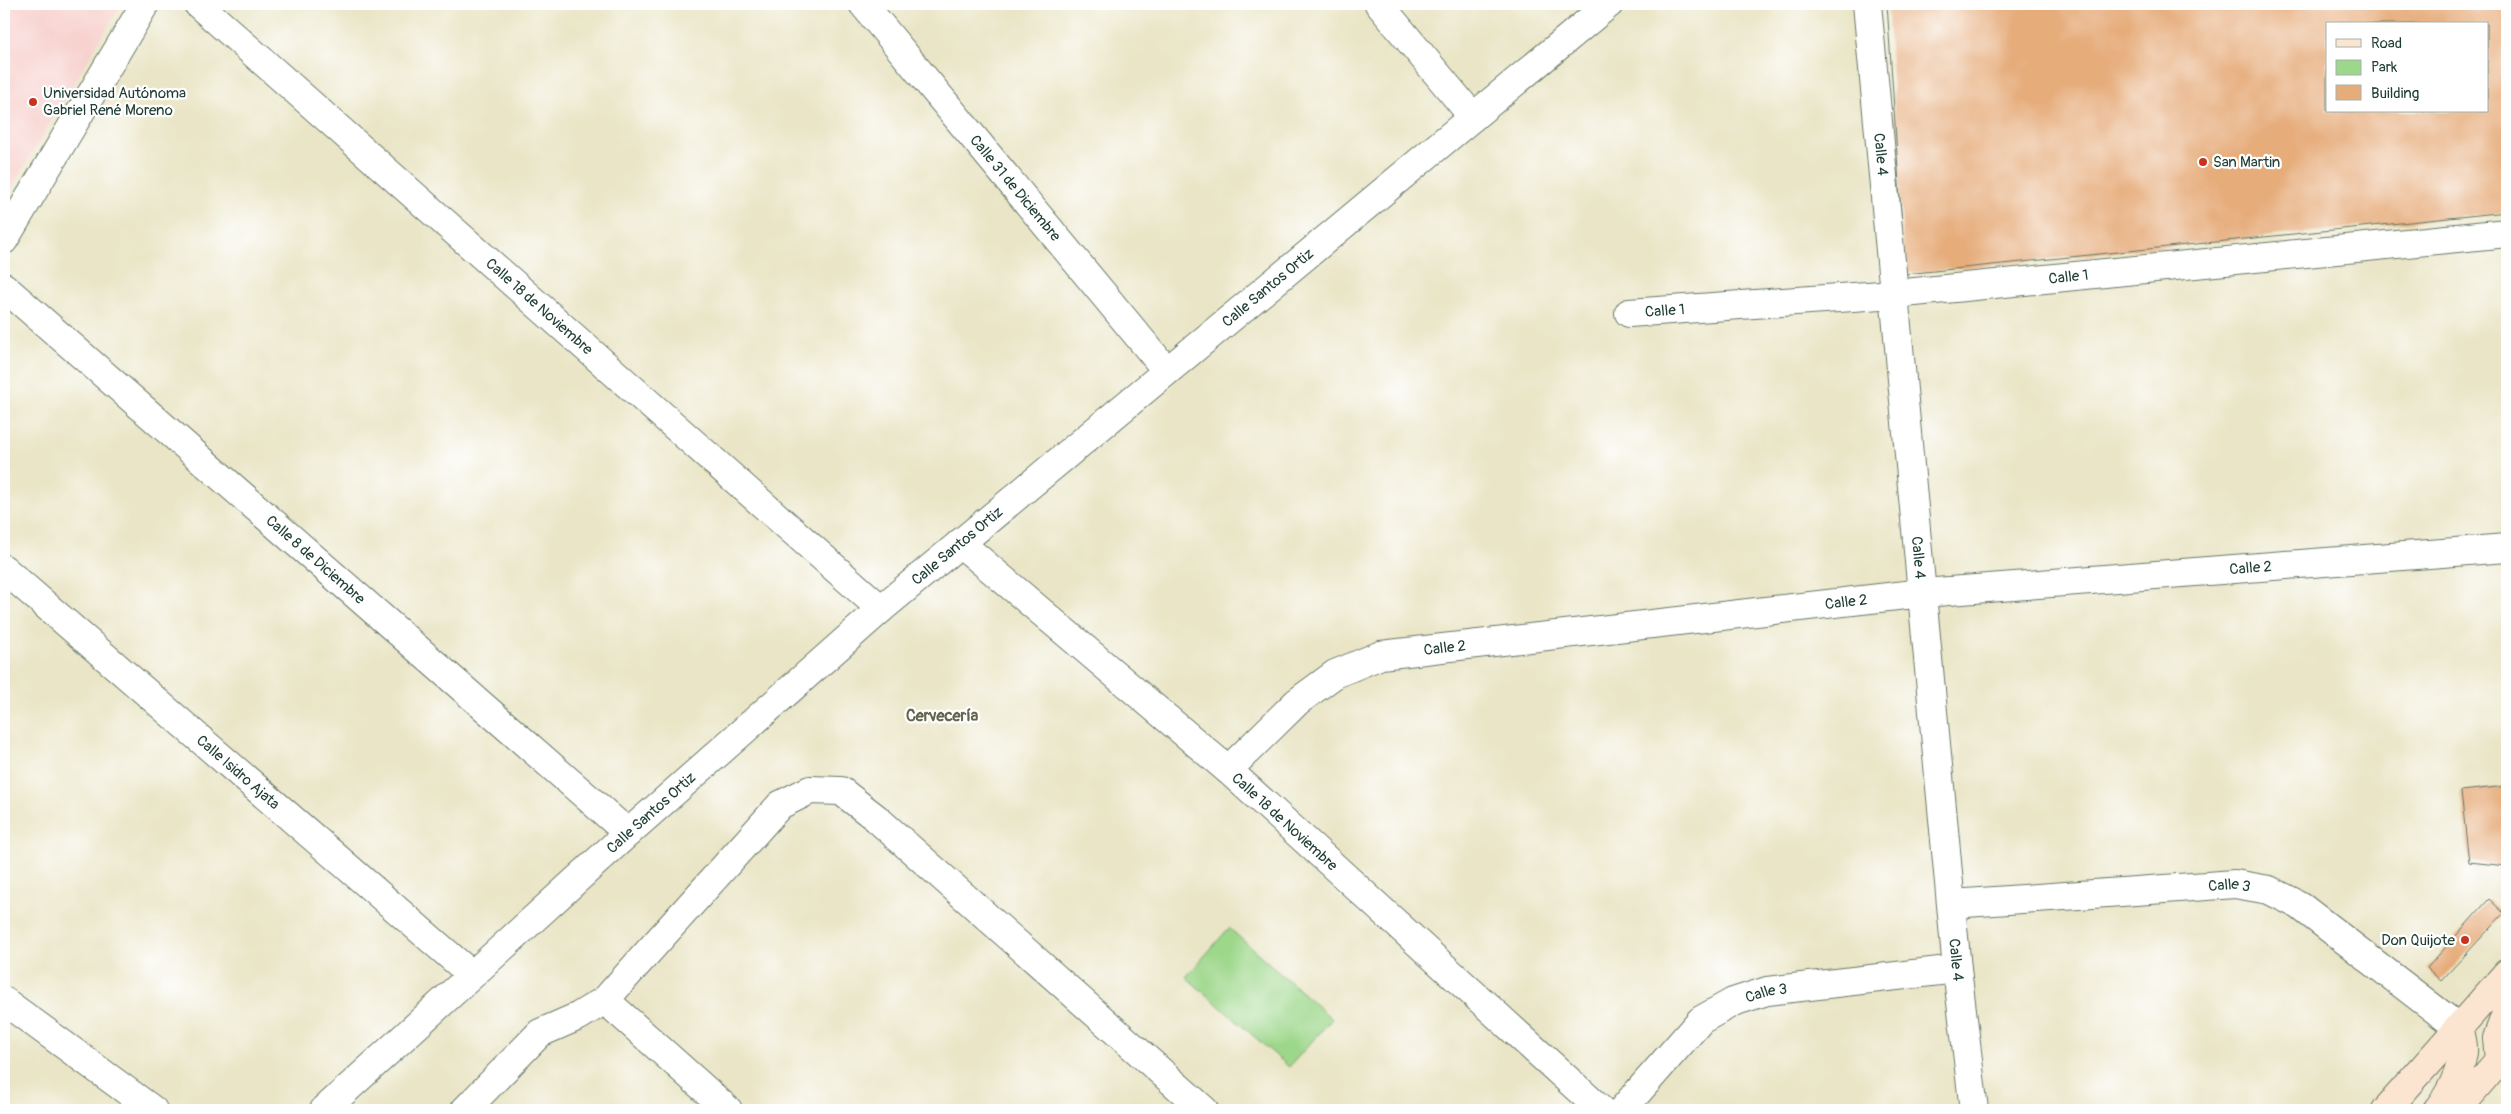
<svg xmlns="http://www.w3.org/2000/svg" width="2511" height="1114" font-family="Pangolin,sans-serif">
	<rect width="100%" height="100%" fill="#fff"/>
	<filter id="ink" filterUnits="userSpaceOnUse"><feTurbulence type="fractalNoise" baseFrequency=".02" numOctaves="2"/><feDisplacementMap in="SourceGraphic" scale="10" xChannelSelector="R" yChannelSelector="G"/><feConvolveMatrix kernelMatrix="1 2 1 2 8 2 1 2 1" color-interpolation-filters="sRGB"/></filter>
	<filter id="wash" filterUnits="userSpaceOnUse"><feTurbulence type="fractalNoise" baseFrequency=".0096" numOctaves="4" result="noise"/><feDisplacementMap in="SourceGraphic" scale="20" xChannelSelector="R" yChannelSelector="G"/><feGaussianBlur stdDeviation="1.12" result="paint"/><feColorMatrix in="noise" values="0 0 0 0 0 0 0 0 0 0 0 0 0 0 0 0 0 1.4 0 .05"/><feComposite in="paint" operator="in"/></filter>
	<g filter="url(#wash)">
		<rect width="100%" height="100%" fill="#eae5c6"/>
		<path fill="#f7d0cd" d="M4,4H121L4,200Z"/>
		<path fill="#9dd78a" stroke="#5e8a5f" d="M1229,928L1332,1019L1289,1067L1186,977Z"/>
		<g id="blocks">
			<path fill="#e6ac7a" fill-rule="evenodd" d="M1887,4H2507V212L1905,274ZM2327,24H2487V111H2327Z
				M2507,786V866L2469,862L2461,791Z
				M2489,899L2504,913L2441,981L2427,968Z"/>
		</g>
	</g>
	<g filter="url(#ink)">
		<use href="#blocks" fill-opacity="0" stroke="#667867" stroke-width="1"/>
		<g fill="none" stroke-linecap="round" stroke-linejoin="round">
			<g stroke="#667867" stroke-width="30">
				<g id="street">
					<path id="s1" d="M198,4L881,609"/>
					<path id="s2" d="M863,4L1167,371"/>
					<path d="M1379,4L1473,117"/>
					<path id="s3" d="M1867,4L1957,969L1974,1110"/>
					<path d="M4,240L145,4"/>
					<path id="s4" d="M4,287L628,833"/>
					<path id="s5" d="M1629,313L1895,294L2507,233"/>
					<path id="s6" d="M960,543L1228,770L1601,1110"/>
					<path id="s7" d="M4,569L472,975"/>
					<path id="s8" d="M1228,770L1297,702L1335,674L1381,655L1923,593L2507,548"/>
					<path id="s9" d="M1952,904L2235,884L2269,890L2299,905L2459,1028"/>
					<path d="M605,1000L728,1110"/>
					<path d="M4,1001L153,1110"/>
					<path id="s10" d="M324,1110L628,833L881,609L1609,4"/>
					<path d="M465,1110L540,1033L579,1016L605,1000L780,805L810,790L841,791L876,818L1204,1110"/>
					<path id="s11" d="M1622,1110L1701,1020L1733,1002L1767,991L1957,969"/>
				</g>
			</g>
			<g stroke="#667867" stroke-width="30">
				<path id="secondary" d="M2499,1062L2497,1038L2507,1011
					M2386,1110L2507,973
					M2437,1110C2450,1094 2460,1073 2463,1052C2464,1044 2461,1035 2459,1028
					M2457,1110L2507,1052"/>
			</g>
			<use href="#street" stroke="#fff" stroke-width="28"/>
			<use href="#secondary" stroke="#fce5d0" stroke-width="28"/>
		</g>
	</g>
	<g fill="#c8321e" stroke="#fff" stroke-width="2">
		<circle cx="33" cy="102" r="5"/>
		<circle cx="2203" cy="162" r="5"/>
		<circle cx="2465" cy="940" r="5"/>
	</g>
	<g text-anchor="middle" stroke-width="4.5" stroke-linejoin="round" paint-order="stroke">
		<g font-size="15" fill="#1f3d34" stroke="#fff" text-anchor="start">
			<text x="43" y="98">Universidad Autónoma<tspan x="43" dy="17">Gabriel René Moreno</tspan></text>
			<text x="2213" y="167">San Martin</text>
			<text x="2455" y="945" text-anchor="end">Don Quijote</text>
		</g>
		<g font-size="15" fill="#1f3d34" stroke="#fff">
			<text dy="5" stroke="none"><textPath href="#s3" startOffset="151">Calle 4</textPath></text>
			<text dy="5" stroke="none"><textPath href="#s2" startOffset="239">Calle 31 de Diciembre</textPath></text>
			<text dy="5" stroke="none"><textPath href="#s5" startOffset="441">Calle 1</textPath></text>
			<text dy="5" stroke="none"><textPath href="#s10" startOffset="1252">Calle Santos Ortiz</textPath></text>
			<text dy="5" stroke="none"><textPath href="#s1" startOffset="456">Calle 18 de Noviembre</textPath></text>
			<text dy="5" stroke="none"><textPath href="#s5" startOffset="36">Calle 1</textPath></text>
			<text dy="5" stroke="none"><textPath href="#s10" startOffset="848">Calle Santos Ortiz</textPath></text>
			<text dy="5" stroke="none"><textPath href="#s3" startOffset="556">Calle 4</textPath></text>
			<text dy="5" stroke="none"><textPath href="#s4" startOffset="414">Calle 8 de Diciembre</textPath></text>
			<text dy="5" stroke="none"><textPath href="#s8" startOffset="1068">Calle 2</textPath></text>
			<text dy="5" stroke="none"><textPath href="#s8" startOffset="662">Calle 2</textPath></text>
			<text dy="5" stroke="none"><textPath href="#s8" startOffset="258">Calle 2</textPath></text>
			<text dy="5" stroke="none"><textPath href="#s7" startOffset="310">Calle Isidro Ajata</textPath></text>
			<text dy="5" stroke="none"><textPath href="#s10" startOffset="442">Calle Santos Ortiz</textPath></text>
			<text dy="5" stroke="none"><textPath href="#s6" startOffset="428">Calle 18 de Noviembre</textPath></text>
			<text dy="5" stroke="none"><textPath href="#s9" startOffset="278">Calle 3</textPath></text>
			<text dy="5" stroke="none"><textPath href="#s3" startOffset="960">Calle 4</textPath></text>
			<text dy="5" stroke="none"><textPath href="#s11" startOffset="191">Calle 3</textPath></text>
		</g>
		<g font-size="16" font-weight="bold" fill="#65644c" stroke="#fff">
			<text x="942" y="721">Cervecería</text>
		</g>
	</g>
	<rect width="2511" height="1114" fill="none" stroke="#fff" stroke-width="20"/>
	<rect x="2326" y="22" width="162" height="90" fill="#ffffff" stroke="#a5b1ae"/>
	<rect x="2336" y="39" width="25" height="8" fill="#fce5d0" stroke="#a5b1ae"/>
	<text x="2371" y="48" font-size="15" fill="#1f3d34">Road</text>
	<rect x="2336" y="60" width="25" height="15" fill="#9dd78a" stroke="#a5b1ae"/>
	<text x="2371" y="72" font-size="15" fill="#1f3d34">Park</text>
	<rect x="2336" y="85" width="25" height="15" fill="#e6ac7a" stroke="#a5b1ae"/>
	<text x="2371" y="98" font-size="15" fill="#1f3d34">Building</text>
</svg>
